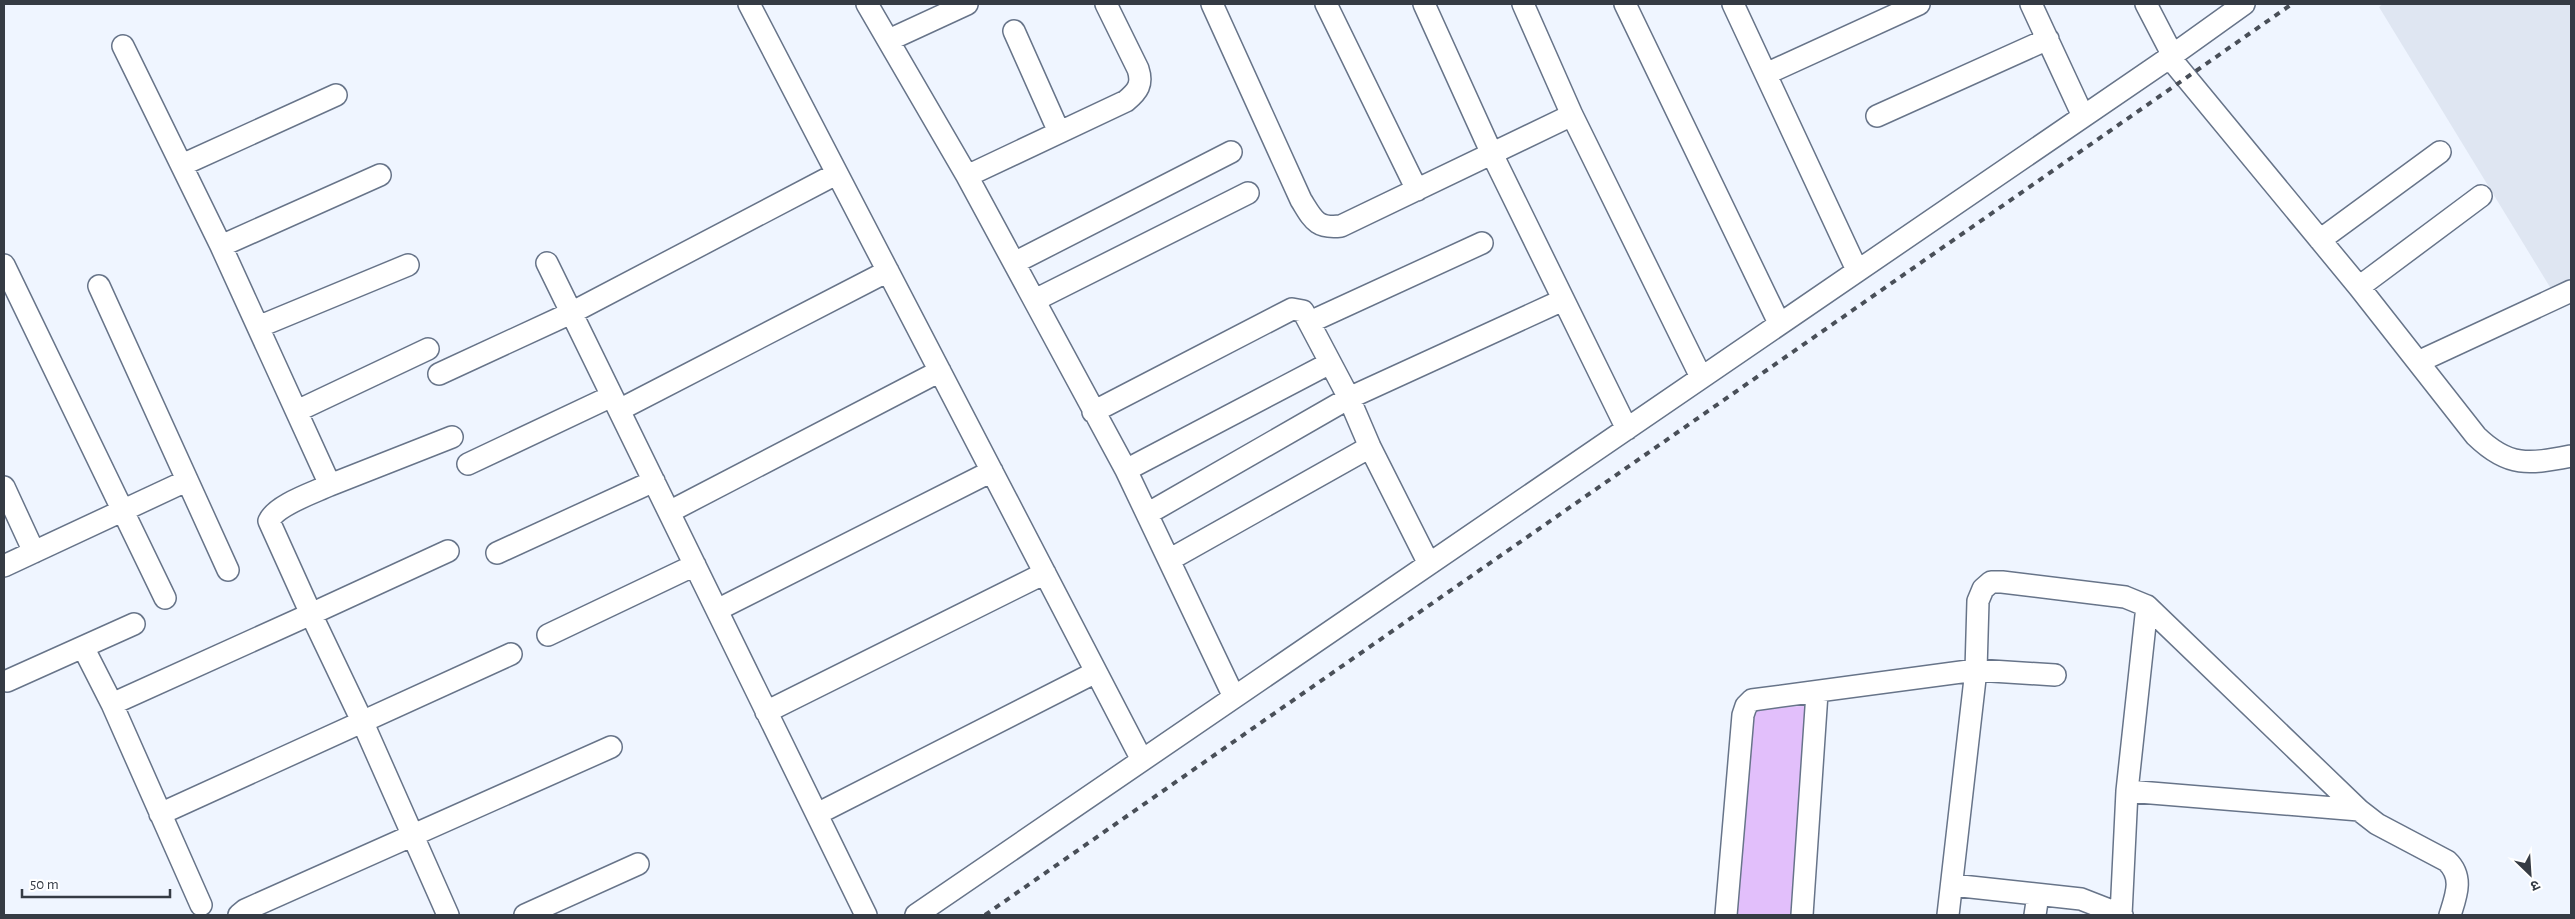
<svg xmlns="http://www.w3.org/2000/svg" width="2575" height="919" font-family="'Alegreya Sans','Noto Sans Devanagari',sans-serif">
	<rect width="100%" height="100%" fill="#eff5ff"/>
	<path fill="#dfe6f2" d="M2383,4H2571V284L2553,292L2379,7Z"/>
	<path fill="#e2bffb" d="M1810,706L1793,915H1736L1752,707Z"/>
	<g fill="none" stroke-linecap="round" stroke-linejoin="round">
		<g stroke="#677489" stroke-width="24">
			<path id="street" d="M749,4L1142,760
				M867,4L967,176L1126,470L1234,697
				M1212,4L1301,200C1313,219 1316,229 1341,226L1572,115
				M1326,4L1417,190
				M1424,4L1492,154L1627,429
				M1523,4L1572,115L1701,377
				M1625,4L1779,323
				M1733,4L1857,270
				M2031,4L2083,116
				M2146,4L2172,54
				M1014,31L1059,132
				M889,40L967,4
				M123,46L221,246L330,485C313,493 276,505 269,521L311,614L448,551
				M2163,62L2244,4
				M1768,73L1919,4
				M1877,116L2048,39
				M182,165L336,95
				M967,176L1126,101C1138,91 1143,84 1138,69L1106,4
				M2320,240L2440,152
				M221,246L380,175
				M547,263L866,915
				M1014,263L1231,152
				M4,265L165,598
				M99,286L228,570
				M2359,287L2481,196
				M1035,300L1248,193
				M1310,322L1482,243
				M258,327L408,265
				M2418,362L2571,291
				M439,374L571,313L836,174
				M619,410L888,271
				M297,411L428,349
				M1093,412L1292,309L1303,311L1349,398L1370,447L1429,564
				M468,464L612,396
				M1126,470L1330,363
				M330,485L452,437
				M4,487L34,552
				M669,512L940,371
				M1147,514L1349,398L1563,300
				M497,553L654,481
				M1169,560L1370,447
				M4,566L186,481
				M717,610L992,471
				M548,635L695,565
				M83,647L112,704L201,905
				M7,681L134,624
				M112,704L311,614L363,723L448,915
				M766,712L1045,573
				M2127,791L2147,606
				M160,814L511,654
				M817,814L1096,672
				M1952,885L2081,899L2122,915
				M239,915L245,910L611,747
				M525,915L638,864
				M916,915L2163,62L2170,61L2175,64L2359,287L2476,436C2509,468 2529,464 2571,456
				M1726,915L1743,715L1746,706L1752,700L1976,670L2055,675
				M1802,915L1817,693
				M1948,915L1976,670L1978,601L1983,589L1991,582H2002L2125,597L2147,606L2359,810L2377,824L2447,861C2464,877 2456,896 2450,915
				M2035,915L2038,895
				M2121,915L2127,791L2359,810"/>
		</g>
		<use href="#street" stroke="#fff" stroke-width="21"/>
		<path stroke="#494f58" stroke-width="4" stroke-dasharray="6 6" stroke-linecap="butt" d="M985,915L2292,4"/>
	</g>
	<rect width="2575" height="919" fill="none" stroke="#353b44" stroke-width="10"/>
	<g transform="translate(2530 874) rotate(155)" stroke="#ffffff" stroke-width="4" paint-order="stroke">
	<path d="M0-4L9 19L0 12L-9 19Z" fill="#353b44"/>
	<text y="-8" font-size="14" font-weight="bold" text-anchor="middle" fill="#353b44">उ</text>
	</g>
	<path d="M22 889v8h148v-8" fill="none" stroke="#353b44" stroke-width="2.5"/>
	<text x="30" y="889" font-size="15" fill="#353b44" stroke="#ffffff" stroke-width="4" paint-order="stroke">50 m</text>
</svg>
